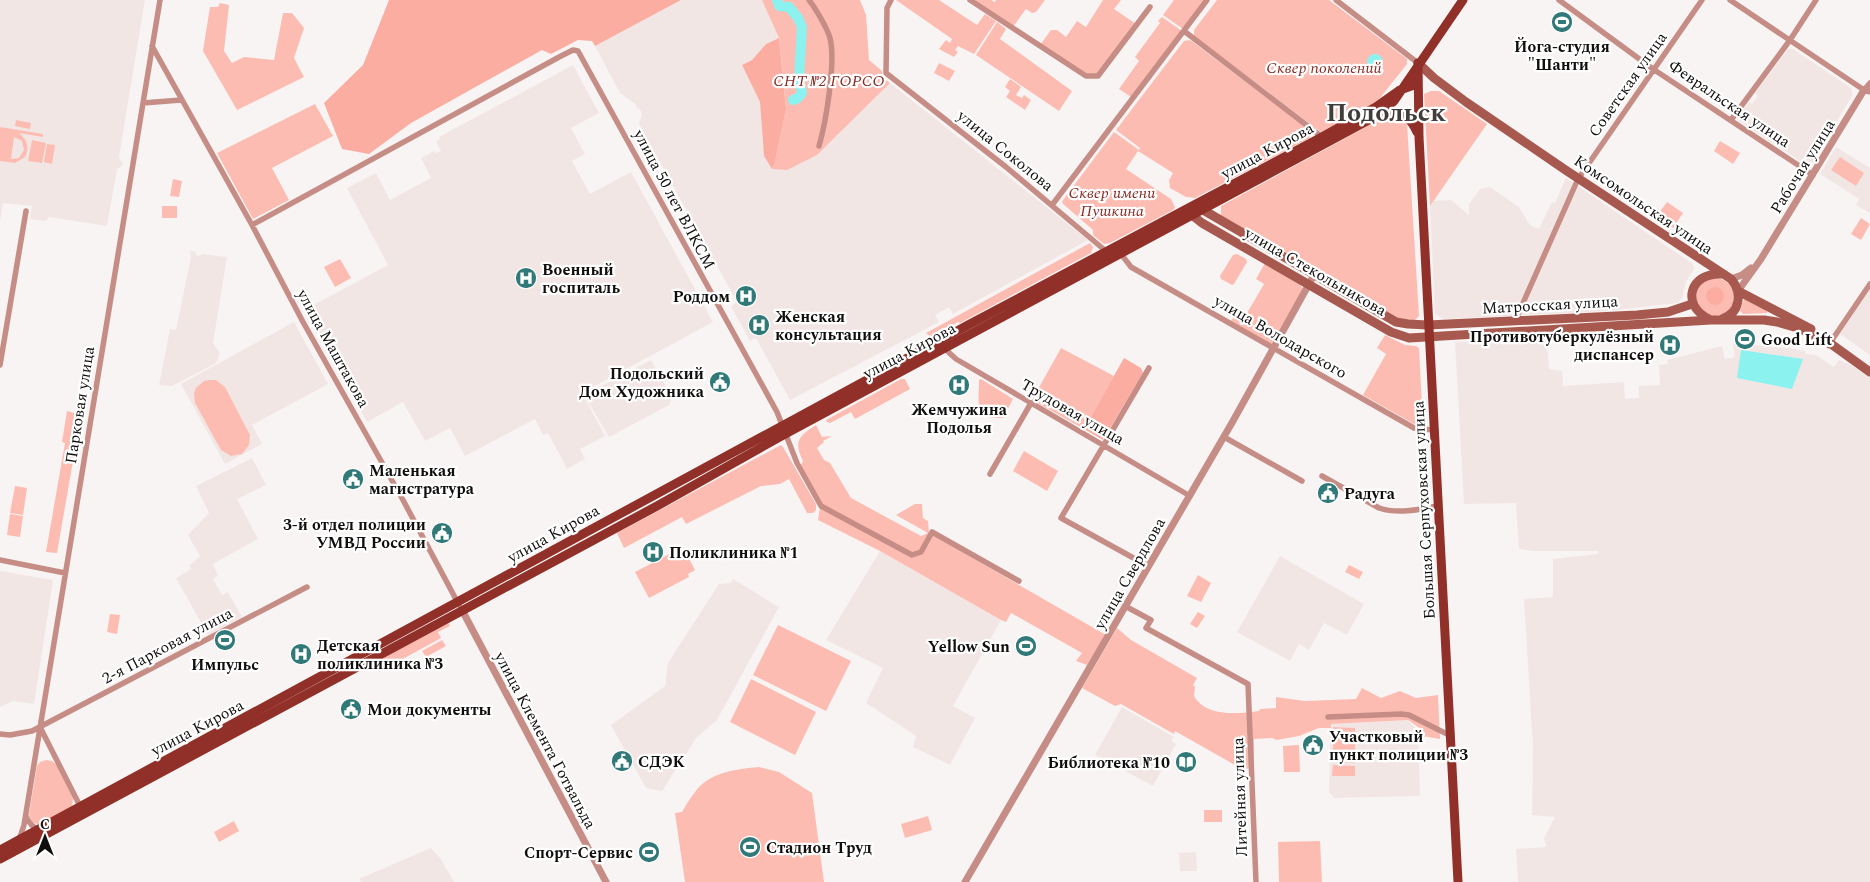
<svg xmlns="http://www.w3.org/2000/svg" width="1870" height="882" font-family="Spectral,serif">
	<rect width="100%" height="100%" fill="#f8f4f3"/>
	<path fill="#f2e6e4" d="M0,0H145L119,157L120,160L123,162L122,166L117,169L107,226L49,217L46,221L30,219L32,206L3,203L0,221Z
		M681,0H762L765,4L779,38L766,44L752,60L742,65L760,102L764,156L817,155L890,83L1088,240L953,314L949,307L935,315L939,322L790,400L756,338L750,341L731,306L737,302L639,124L642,114L640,109H638L635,104L620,93L595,46Z
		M1788,49H1793L1851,88L1852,92V96L1811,165H1806L1739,121L1738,116L1749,102L1752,104L1758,96L1755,93Z
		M573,65L599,113L571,128L585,154L572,161L590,194L631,172L713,322L582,393L605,436L580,449L585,459L567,469L548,433L543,435L535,419L465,456L450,428L425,441L403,402L367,422L306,309L388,265L347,188L376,173L390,200L431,178L421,158L434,151L436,153L441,151L436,141L440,139L439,137Z
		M1836,147L1870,168V213L1856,205L1859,199L1820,174Z
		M1566,178L1693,264L1694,269L1686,282L1682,298L1678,303L1607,311L1444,319L1435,314L1430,206L1433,201L1451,200L1469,215V204L1480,189L1490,187L1519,207L1530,225L1539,229L1552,202L1555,203Z
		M190,251L196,252V255L200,256L201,254L227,257L213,343L220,353L216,363L172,386L159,385L170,329L176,330L191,257Z
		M1870,290V355L1840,334Z
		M294,322L328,384L252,425L262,444L225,464L181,384Z
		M1539,337L1548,353L1549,369L1562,371L1563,386L1624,382L1625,399L1639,398V386L1660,385L1659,365L1668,364L1667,360L1722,346L1725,359L1735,357L1733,344L1744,341V344L1796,349V350L1805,351V354L1816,355L1834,367L1839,360L1849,364L1870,378V882H1518L1516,849L1546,847L1544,838L1555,817L1532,815L1533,748L1524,599L1553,597V559L1598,554V551H1533L1519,549L1516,503L1464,504L1455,342Z
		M651,360L672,397L669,405L609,437L584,395Z
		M252,458L266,485L237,499L258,539L213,564L218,576L213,579L222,595L228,592L242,617L208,635L176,578L191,569L190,565L200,556L188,535L209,513L196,486Z
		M880,551L1001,620L953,706L975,718L950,765L913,747L916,736L866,703L883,668L826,640Z
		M1280,556L1364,604L1347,635L1324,623L1309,650L1299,644L1290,661L1237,632Z
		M0,571L53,580L34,704L13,701L0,707Z
		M733,579L779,607L717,720L697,737L662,791L646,788L611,725L665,686L668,663L719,584L731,583Z
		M1122,707L1174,737L1171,741L1176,744L1153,786L1095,755Z
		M1407,720L1418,730L1420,796L1334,798L1329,792L1331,724Z
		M431,848L440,858L454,882H361L359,879Z
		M1196,852L1197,871H1180L1179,853Z"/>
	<path fill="#fdbcb2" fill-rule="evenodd" d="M762,0H860L866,15L869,60L882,71L883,78L890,83L817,155L787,170L772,169L775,162L786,108L779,38Z
		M896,0H939L977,25L985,14L996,21L974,54L958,46L955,50L958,52L954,57L939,49L946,40L950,43L952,39Z
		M976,0H991L995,2L996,0H1045L1036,12L1032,13L1026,9L1013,27L975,2Z
		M1103,0H1121L1114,9L1136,24L1098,75H1086L1040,45L1051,30H1057L1066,37L1077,21L1086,27Z
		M1174,0H1205L1183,29L1163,15Z
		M1217,0H1329L1407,59V64L1376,103L1322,133L1194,36V30Z
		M220,3L229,5L224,51L232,63L244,57L274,60L283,13H292L304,28L294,58L304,77L237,110L203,51L210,7H218Z
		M1162,17L1182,31L1131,97L1119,89L1139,61L1135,57L1160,23L1158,21Z
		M997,22L1006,29L1000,39L1072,91L1059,111L976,55Z
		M1190,40L1302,124L1310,135V138L1195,198L1186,197L1170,188L1169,180L1173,173L1138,151L1126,169L1171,199L1175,207L1173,210L1110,243L1104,244L1093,235V230L1062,203L1063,200L1114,132L1139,150L1140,148L1116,130L1184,41Z
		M939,63L955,71L949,81L934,73Z
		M1010,79L1021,87L1016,95L1022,98L1024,95L1031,100L1025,110L1006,97L1010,91L1005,87Z
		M1431,91H1439L1487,124L1430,206L1424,94Z
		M315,104L333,136L272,168L289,200L253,219L217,153Z
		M1390,114L1407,124L1419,316C1410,327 1400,320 1389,315L1221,217V206Z
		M16,120L31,123L30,129L15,126Z
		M0,127L43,134V137L19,133C27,140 30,147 25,157L15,163L0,161ZM14,137L22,141L24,150L19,158L11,159Z
		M32,140L46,143L42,163L28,161Z
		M1720,141L1740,153L1733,164L1714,151Z
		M47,144L55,145L52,164L44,162Z
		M1840,157L1864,173L1856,186L1831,170Z
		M173,179L182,181L179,197L170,196Z
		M1667,202L1683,213L1673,228L1656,217Z
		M162,206H177V218H162Z
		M1861,218L1870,224L1861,240L1851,234Z
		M1090,243L1093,247L1091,253L960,323L958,322L932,338L926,333Z
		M1237,254L1246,259L1247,262L1234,284L1232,285L1221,279L1220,276L1233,255Z
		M340,259L351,278L335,287L324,267Z
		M1265,263L1298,282L1303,289L1271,345L1230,322L1234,316L1243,320L1264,284L1256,279Z
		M1696 297a19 19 0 1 1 38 0a19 19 0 1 1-38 0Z
		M1744,299L1767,311V313L1743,314L1740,311Z
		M1385,335L1405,345L1416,346L1419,348L1423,426L1414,424L1363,395L1386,354L1377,348Z
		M1061,348L1114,376L1084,429L1032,400Z
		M901,379H905L910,389L855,419L851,412L830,423L827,422L826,420Z
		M981,379L1013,399L1003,418C973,420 979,403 979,380Z
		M210,380H216L225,387L250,435L249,445L242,454L231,456L221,450L195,403L194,393L196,388L204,381Z
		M67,411L81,415L57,553L46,552L65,443L62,442Z
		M816,425L822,437L832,436L823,441L824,442L817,448L824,460L830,463L851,498L921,536L928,533L896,515L915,504H922L923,518L928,521L929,533L1106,635L1087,665L1076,661L1082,653L1011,613L1006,622L1001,620L880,551L818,520L821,501L801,465L803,461C793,441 799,436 816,425Z
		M781,445L783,447L816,504V510L813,513H807L789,479L780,484L761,486L686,524L682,517L624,548L617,533Z
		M1024,451L1058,471L1047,491L1013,471Z
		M15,486L27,488L23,515L10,513Z
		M10,514L23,516L20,537L7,535Z
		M683,547L695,570L688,574L689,577L649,598L635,572Z
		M1349,565L1363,572L1359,579L1345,572Z
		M1198,575L1211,583L1201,602L1187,596Z
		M1198,612L1205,616L1197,628L1190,624Z
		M110,614L120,615L117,634L107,632Z
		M448,622L450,626L438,632L441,638L379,672L374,662Z
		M778,625L851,661L826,711L753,675Z
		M1117,628L1131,640L1197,678L1193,685L1195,687L1194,696C1206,717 1238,714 1259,711L1260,709L1276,708V697L1305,701L1356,699L1362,688L1381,698L1400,691L1416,698L1438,695L1440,739L1422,736L1421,729L1408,720L1331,724V728H1319L1299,736L1277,740L1272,738L1254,739V768L1242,769L1175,731L1174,734L1121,704L1115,706L1082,688Z
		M442,640L446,646L426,657L422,651Z
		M751,679L816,712L795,755L730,722Z
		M1333,727L1355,728V763L1333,762Z
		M1299,745L1300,772H1284L1283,746Z
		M46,760L52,761L57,765L73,798L72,806C65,810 46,823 39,824C33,825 30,819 29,814L37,766L40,762Z
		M1333,765L1355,766V776H1332Z
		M759,767L779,772L812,793L824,882H685L675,813L682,812C686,805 690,798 695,792C709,772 737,769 759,767Z
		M1204,810H1222V822H1204Z
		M928,816L932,830L905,838L901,824Z
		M234,821L239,831L219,842L214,832Z
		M1320,841L1322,882H1279L1278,842Z"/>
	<path fill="#fcada2" d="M389,0H681L595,46L592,41L578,40L551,54L542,50L411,123L369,154L342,149L324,103L363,65Z
		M779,38L786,109L775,162L772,169L764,156L760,102L742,65L752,60L766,44Z
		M1706 296a9 9 0 1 1 18 0a9 9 0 1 1-18 0Z
		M1124,358L1141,368L1143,373L1103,440L1084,429Z"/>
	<path fill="#8cf2f0" d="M1367 62a8 8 0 1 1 16 0a8 8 0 1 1-16 0Z
		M1741,350L1803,359L1792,389L1737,378Z"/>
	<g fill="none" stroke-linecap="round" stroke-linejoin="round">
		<path stroke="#8cf2f0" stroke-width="10" d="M777,0L779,6L789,7L798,18L802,27L799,79L802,93L798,98L793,100"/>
		<path stroke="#c58d85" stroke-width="5.5" d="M809,0C816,9 827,28 830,38C836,62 826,122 819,146
			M891,0L887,8L886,73L1006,167L1107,252
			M970,0L1086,76H1098L1150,7
			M1336,0L1418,63
			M1559,0L1653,69L1813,175
			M1730,0L1864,90L1870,83
			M1184,31L1322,137
			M152,46L252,225L303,322L403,500L459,605
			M143,103L181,100
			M1731,120L1790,40L1816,0
			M1052,205L1207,0
			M252,225L561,56L573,50L578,51L777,412L797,463L821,506L912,555L921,552L932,532L1019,581
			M1121,254L1131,267L1414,428L1433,430
			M1515,321L1578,179L1702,0
			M1830,343L1870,284
			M944,348L956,359L1190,496
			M0,365L26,211
			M1224,437L1302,481
			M990,474L1031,403
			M1322,476L1379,508C1397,514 1418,510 1437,506
			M0,560L65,573
			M1148,566L1061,518L1149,368
			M1125,606L1151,620L1146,628L1248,684L1256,882
			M1328,717L1401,714L1409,715L1449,735
			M40,727L81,808
			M0,734L10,735L32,731L307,587
			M26,816C28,822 34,829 40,830
			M19,840L24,825L160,0"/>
		<path stroke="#c58d85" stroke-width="7" d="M1731,279L1742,275L1751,268
			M1738,291L1761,259L1864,90L1870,91
			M462,610L606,882
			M965,882L1233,421L1314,275"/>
		<path stroke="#a8594f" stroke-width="9" d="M1418,63L1434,78L1466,102L1567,171L1731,279C1743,293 1740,313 1722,319
			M1198,207L1396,322L1408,324L1428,325L1637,315L1668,312L1692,304
			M1188,212L1202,223L1391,332L1409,338L1711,320H1764L1777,322L1801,329L1830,344
			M1738,291L1811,329
			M1709,319C1680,305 1690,272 1722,274
			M1827,341L1870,372"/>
		<path stroke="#913028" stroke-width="9" d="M1418,63L1419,137L1458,882
			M1383,113C1400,108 1410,117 1417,132
			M0,850L970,324L1322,137L1376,107L1400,90L1417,84
			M0,859L657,506L785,434L1380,114L1394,101L1463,0"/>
	</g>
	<defs>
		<g id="stadium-disc" transform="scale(1.125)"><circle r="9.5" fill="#307978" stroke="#fff"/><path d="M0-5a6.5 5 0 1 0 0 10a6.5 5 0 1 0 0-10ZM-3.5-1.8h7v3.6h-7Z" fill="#fff"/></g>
		<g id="hospital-disc" transform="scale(1.125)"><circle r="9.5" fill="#307978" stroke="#fff"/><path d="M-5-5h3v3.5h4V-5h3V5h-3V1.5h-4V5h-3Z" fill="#fff"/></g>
		<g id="civic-disc" transform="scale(1.125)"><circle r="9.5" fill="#307978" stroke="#fff"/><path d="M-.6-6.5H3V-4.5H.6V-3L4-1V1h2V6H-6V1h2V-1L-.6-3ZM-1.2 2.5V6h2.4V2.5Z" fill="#fff"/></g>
		<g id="library-disc" transform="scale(1.125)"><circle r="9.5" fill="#307978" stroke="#fff"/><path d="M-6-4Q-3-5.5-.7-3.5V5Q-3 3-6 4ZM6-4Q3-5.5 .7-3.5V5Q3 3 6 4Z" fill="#fff"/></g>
	</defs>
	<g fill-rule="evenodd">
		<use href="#stadium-disc" x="1562" y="22"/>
		<use href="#hospital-disc" x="526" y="278"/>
		<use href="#hospital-disc" x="746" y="296"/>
		<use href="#hospital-disc" x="759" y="325"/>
		<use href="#stadium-disc" x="1745" y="339"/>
		<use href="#hospital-disc" x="1670" y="345"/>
		<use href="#civic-disc" x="720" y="382"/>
		<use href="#hospital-disc" x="959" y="385"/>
		<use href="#civic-disc" x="353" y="479"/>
		<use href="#civic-disc" x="1328" y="493"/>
		<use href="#civic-disc" x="442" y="533"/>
		<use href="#hospital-disc" x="653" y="552"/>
		<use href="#stadium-disc" x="225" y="640"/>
		<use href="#stadium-disc" x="1026" y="646"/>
		<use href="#hospital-disc" x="301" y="654"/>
		<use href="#civic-disc" x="351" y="709"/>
		<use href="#civic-disc" x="1313" y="745"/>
		<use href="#civic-disc" x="622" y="761"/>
		<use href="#library-disc" x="1186" y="762"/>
		<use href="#stadium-disc" x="750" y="847"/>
		<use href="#stadium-disc" x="649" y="852"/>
	</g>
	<g text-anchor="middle" stroke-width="4.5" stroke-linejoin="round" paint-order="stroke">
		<g font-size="16" font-weight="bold" fill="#100f0e" stroke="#fff" text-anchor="start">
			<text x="1562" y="52" text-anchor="middle">Йога-студия<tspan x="1562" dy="18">"Шанти"</tspan></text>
			<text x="542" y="275">Военный<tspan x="542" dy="18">госпиталь</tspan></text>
			<text x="730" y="302" text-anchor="end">Роддом</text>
			<text x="775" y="322">Женская<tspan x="775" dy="18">консультация</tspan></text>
			<text x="1654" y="342" text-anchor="end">Противотуберкулёзный<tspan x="1654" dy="18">диспансер</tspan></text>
			<text x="1761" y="345">Good Lift</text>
			<text x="704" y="379" text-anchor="end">Подольский<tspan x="704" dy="18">Дом Художника</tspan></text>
			<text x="959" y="415" text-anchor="middle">Жемчужина<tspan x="959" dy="18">Подолья</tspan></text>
			<text x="369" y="476">Маленькая<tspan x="369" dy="18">магистратура</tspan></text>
			<text x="1344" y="499">Радуга</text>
			<text x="426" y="530" text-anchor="end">3-й отдел полиции<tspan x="426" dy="18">УМВД России</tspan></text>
			<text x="669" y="558">Поликлиника №1</text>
			<text x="317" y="651">Детская<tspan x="317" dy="18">поликлиника №3</tspan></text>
			<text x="1010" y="652" text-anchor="end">Yellow Sun</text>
			<text x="225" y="670" text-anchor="middle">Импульс</text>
			<text x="367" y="715">Мои документы</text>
			<text x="1329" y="742">Участковый<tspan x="1329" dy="18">пункт полиции №3</tspan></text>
			<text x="638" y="767">СДЭК</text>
			<text x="1170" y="768" text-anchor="end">Библиотека №10</text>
			<text x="766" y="853">Стадион Труд</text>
			<text x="633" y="858" text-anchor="end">Спорт-Сервис</text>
		</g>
		<g font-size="16" font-style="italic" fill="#872c25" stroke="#fff">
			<text x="1324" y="73">Сквер поколений</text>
			<text x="829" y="86">СНТ №2 ГОРСО</text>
			<text x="1112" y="198">Сквер имени<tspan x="1112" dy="18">Пушкина</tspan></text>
		</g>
		<g font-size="16" fill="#100f0e" stroke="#fff">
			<text transform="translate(1627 84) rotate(-55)" y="6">Советская улица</text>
			<text transform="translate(1730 103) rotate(34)" y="6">Февральская улица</text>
			<text transform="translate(1006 150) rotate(39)" y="6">улица Соколова</text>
			<text transform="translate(1267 150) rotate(-28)" y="6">улица Кирова</text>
			<text transform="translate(1802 166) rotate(-58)" y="6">Рабочая улица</text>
			<text transform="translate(675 199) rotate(62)" y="6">улица 50 лет ВЛКСМ</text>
			<text transform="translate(1644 204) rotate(34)" y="6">Комсомольская улица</text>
			<text transform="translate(1316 271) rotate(30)" y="6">улица Стекольникова</text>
			<text transform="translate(1550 304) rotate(-3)" y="6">Матросская улица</text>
			<text transform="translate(1281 336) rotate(30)" y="6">улица Володарского</text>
			<text transform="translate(334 348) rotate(61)" y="6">улица Маштакова</text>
			<text transform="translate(909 350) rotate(-28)" y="6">улица Кирова</text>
			<text transform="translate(79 405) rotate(-81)" y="6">Парковая улица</text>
			<text transform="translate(1073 411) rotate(30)" y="6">Трудовая улица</text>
			<text transform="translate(1423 510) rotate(-93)" y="6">Большая Серпуховская улица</text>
			<text transform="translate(553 533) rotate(-29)" y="6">улица Кирова</text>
			<text transform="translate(1129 573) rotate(-60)" y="6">улица Свердлова</text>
			<text transform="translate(167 645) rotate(-28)" y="6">2-я Парковая улица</text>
			<text transform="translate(197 727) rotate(-28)" y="6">улица Кирова</text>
			<text transform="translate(546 740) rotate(62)" y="6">улица Клемента Готвальда</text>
			<text transform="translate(1239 797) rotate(-92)" y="6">Литейная улица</text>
		</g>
		<g font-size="26" font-weight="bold" fill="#403d3c" stroke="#fff">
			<text x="1386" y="121">Подольск</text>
		</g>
	</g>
	<g transform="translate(45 837)" stroke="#ffffff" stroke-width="4" paint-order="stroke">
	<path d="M0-4L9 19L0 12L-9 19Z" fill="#100f0e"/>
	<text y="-8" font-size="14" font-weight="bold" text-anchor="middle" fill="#100f0e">С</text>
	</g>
</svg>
